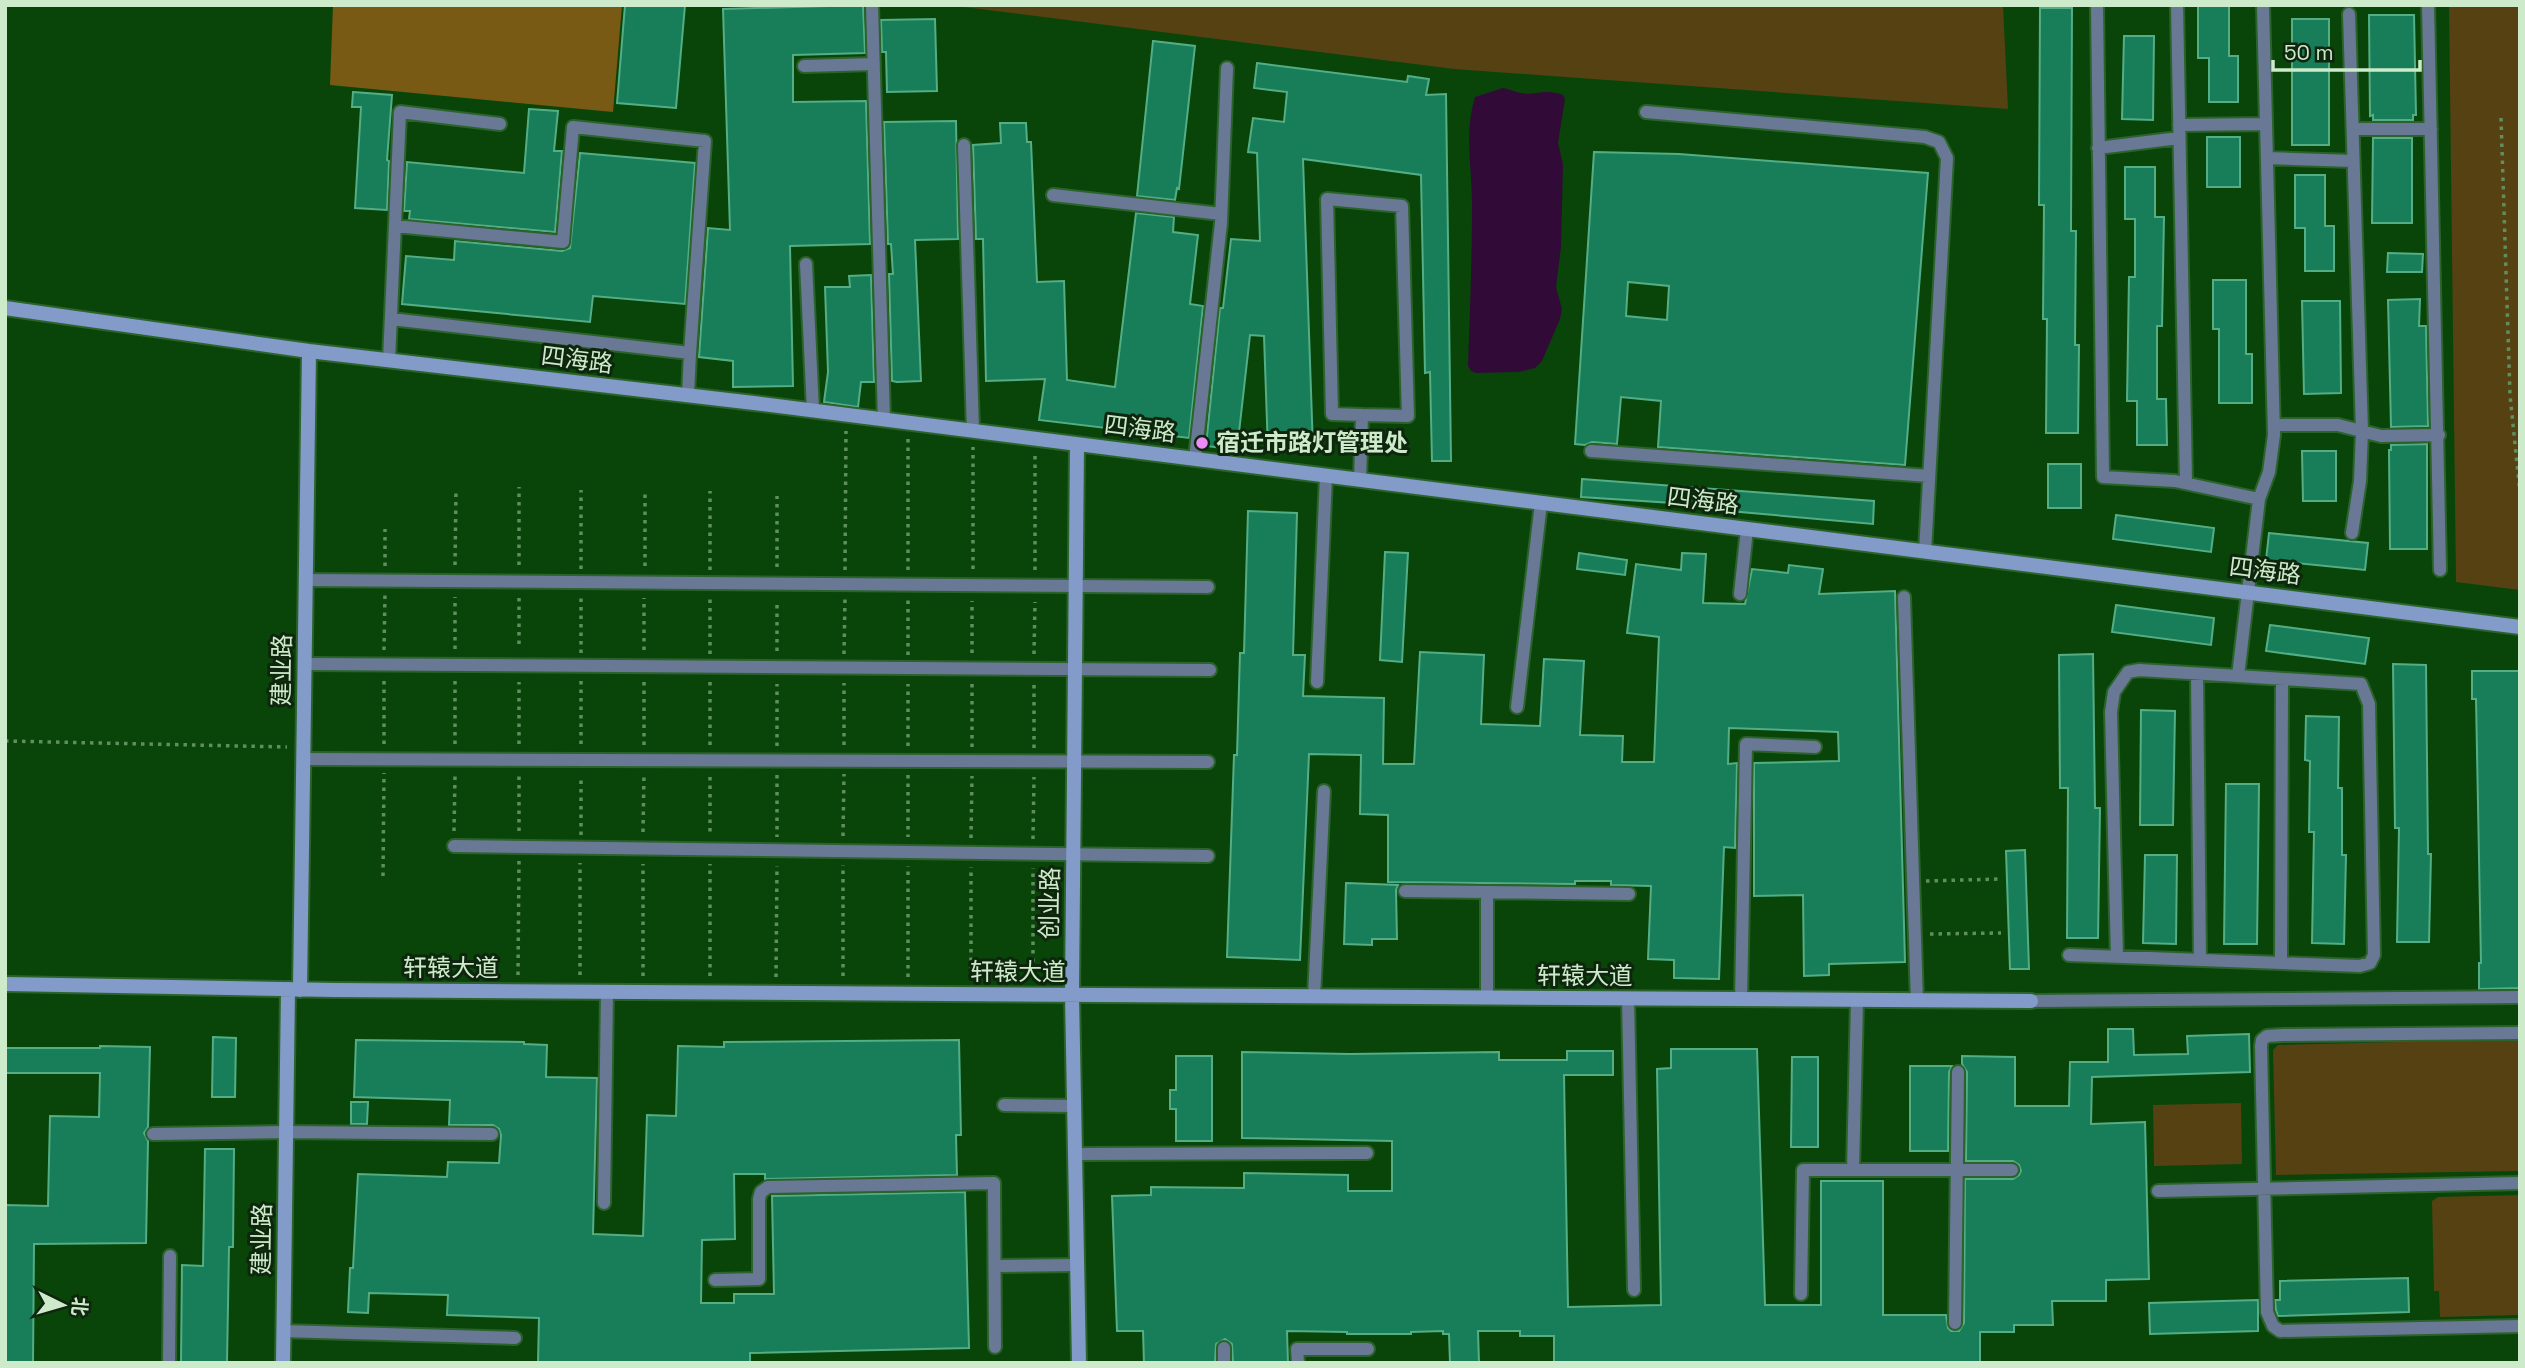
<svg xmlns="http://www.w3.org/2000/svg" width="2525" height="1368" font-family="'Space Grotesk','Noto Sans SC',sans-serif">
	<rect width="100%" height="100%" fill="#094509"/>
	<path fill="#564112" d="M948,5H2003L2008,109L1454,69Z
		M2449,5H2520V590L2456,582Z
		M2520,1039V1171L2276,1175L2273,1050L2278,1045Z
		M2241,1103L2242,1164L2154,1166L2153,1105Z
		M2520,1195V1315L2440,1317L2439,1291H2434L2432,1201L2438,1197Z"/>
	<path fill="#795a14" d="M333,5H622L613,112L330,85Z"/>
	<path fill="#320a38" d="M1503,88C1509,89 1515,92 1521,93C1536,96 1545,88 1563,95L1565,99L1558,143L1563,164L1561,247L1556,287L1562,309L1560,319L1542,361L1535,368L1519,372L1476,373L1471,371L1468,366C1470,312 1472,258 1472,204C1472,167 1464,133 1475,97Z"/>
	<path fill="#187d59" stroke="#53ae86" stroke-width="2" fill-rule="evenodd" d="M625,5H685L676,108L617,103Z
		M863,5L865,53L793,55V102L866,101L870,244L790,246L793,386L733,387V361L699,357L708,228L730,230L723,9Z
		M2198,6H2229V56H2238V102H2209V58H2198Z
		M2040,8H2072L2071,231H2076L2075,345H2079L2078,433H2046L2047,319H2043L2044,205H2039Z
		M2369,15H2414L2416,115H2413V120H2373V115L2370,116Z
		M935,19L937,91L887,92L886,52H882L881,20Z
		M2292,19H2329V145H2292Z
		M2124,36H2154L2153,120L2122,119Z
		M1153,41L1195,46L1179,189L1177,188L1175,200L1137,196Z
		M1257,63L1407,82L1408,76L1429,79L1426,95L1446,94L1451,461H1432L1430,372L1425,373L1421,175L1303,159L1313,449L1268,451L1264,336L1250,335L1237,450L1206,446L1220,308H1223L1231,239L1260,241L1257,153L1248,152L1253,118L1284,122L1287,92L1254,88Z
		M353,92L392,95L387,160L389,161L387,210L355,208L361,107H352Z
		M529,109L558,111L554,151H562L555,232L409,219L410,211H404L407,162L524,173Z
		M956,121L958,239L915,240L921,381L897,382L892,381L889,274H893L891,244H888L884,122Z
		M1000,123H1026L1027,142H1031L1037,282L1064,281L1067,380L1115,387L1136,213L1174,217L1173,232L1198,235L1190,304L1203,306L1189,438L1039,420L1045,379L986,381L983,239H976L973,145L1001,143Z
		M2207,137H2240V187H2207Z
		M2373,138H2412V223H2372Z
		M1594,152L1679,154L1928,173L1905,465L1658,447L1661,401L1621,397L1617,444L1592,442L1585,445L1575,444ZM1628,282L1669,286L1667,320L1626,316Z
		M580,153L695,163L685,304L593,296L590,322L402,304L406,256L454,260L455,241L562,251L570,248Z
		M2125,167H2155V217H2164L2162,326H2157V399H2166L2167,445H2137V401H2127L2129,277H2135V219H2125Z
		M2295,175H2325V226H2334V271H2305V228H2295Z
		M2388,253L2423,254L2422,272H2387Z
		M871,275L874,382H861L858,407L824,402L828,372L825,287H850L849,276Z
		M2213,280H2246V354H2252V403H2219V329H2213Z
		M2420,299L2419,326H2426L2428,426L2391,427L2388,300Z
		M2302,301H2340L2341,393L2304,394Z
		M2427,444V549H2390L2389,450H2391V445Z
		M2302,451H2336V501H2303Z
		M2048,464H2081V508H2048Z
		M1582,479L1874,501L1873,524L1718,510L1719,506L1581,497Z
		M1248,511L1297,513L1293,655H1305L1303,696L1384,698L1383,764H1414L1420,652L1484,655L1481,724L1540,726L1544,659L1584,661L1580,735L1623,736L1622,762H1654L1659,637L1627,633L1636,564L1681,570L1682,553L1706,554L1703,603L1745,604L1752,569L1788,573L1789,565L1823,569L1819,594L1895,591L1905,962L1829,964V975L1804,976L1803,895L1754,896V763L1839,761L1838,732L1729,728L1728,764L1737,763L1735,848L1724,847L1719,979L1674,978V960L1648,959L1651,886L1611,885V881H1575V884L1388,882V815L1360,814L1361,755L1309,754L1300,960L1227,957L1234,755H1237L1240,653H1244Z
		M2116,515L2214,528L2211,552L2113,539Z
		M2269,533L2368,543L2365,570L2266,560Z
		M1385,552L1408,553L1402,662L1380,660Z
		M1579,553L1627,560L1625,575L1577,569Z
		M2116,605L2214,618L2211,645L2112,632Z
		M2270,625L2369,638L2365,664L2266,651Z
		M2093,654L2095,808H2100L2098,938H2067L2068,788H2060L2059,655Z
		M2393,664L2426,665L2428,854H2431L2429,942H2397L2399,828H2395Z
		M2472,671H2520V988L2479,989V963H2481L2476,699H2472Z
		M2141,710L2175,711L2173,825H2140Z
		M2306,716L2339,717L2338,788H2342V855H2346L2344,944L2312,943L2314,832H2309L2310,761L2305,760Z
		M2226,784H2259L2257,944H2224Z
		M2025,850L2029,969H2010L2006,851Z
		M2145,855H2177L2176,944L2143,943Z
		M1346,883L1398,885L1396,890L1397,939H1372V945L1344,944Z
		M2108,1029H2133L2134,1055L2188,1054L2187,1036L2249,1034L2250,1072L2092,1077L2091,1124L2145,1122L2149,1279L2106,1280V1301H2052L2053,1325H2014V1332H1980V1363H1554V1336H1520V1331H1478L1479,1363H1450L1449,1334H1443V1331L1411,1332V1334H1347V1332L1287,1331L1288,1363H1233L1232,1344L1225,1339L1216,1344L1215,1363H1144L1143,1331H1117L1112,1196L1151,1195V1187L1244,1188V1173L1348,1175V1191H1392V1141L1242,1138V1052L1350,1054L1499,1052V1060H1567V1051H1613V1075H1564L1568,1307L1661,1305L1657,1069L1671,1068V1049H1757L1765,1305H1821V1181H1883V1315H1946L1948,1328L1951,1331H1959L1964,1323L1965,1179H2013L2019,1175L2021,1171L2019,1165L2013,1161H1966L1967,1072L1962,1064V1056L2015,1057V1106H2069L2070,1062H2108Z
		M213,1037L236,1038L235,1097H212Z
		M356,1040L524,1042V1044L547,1045L546,1077L597,1078L593,1234L643,1236L647,1115L676,1116L678,1046L724,1047V1042L959,1040L961,1135H956L957,1175L765,1179V1174H734L735,1239L702,1240L701,1303H734V1294H774L772,1196L965,1192L969,1348L750,1353V1363H538L539,1318L447,1315L448,1295L369,1293L368,1313L348,1312L350,1268H353L358,1174L447,1177L448,1162L499,1163L501,1135L499,1129L493,1125H449L450,1100L354,1097Z
		M100,1046L150,1047L148,1127L144,1133L148,1141L146,1243L34,1244L33,1363H5V1205L48,1206L50,1116L99,1117L100,1073H5V1048H100Z
		M1176,1056H1212V1141H1176V1109H1170V1090H1176Z
		M1792,1057H1818V1147H1791Z
		M1910,1066H1952L1949,1072L1948,1151H1910Z
		M351,1102H368L367,1124H351Z
		M205,1149H234L233,1247H229L227,1363H181L182,1265L203,1266Z
		M2408,1278L2409,1312L2278,1316L2276,1310L2275,1300H2280V1281Z
		M2258,1300V1331L2150,1334L2149,1303Z"/>
	<g fill="none" stroke-linecap="round" stroke-linejoin="round">
		<g stroke="#2c632c" stroke-width="16">
			<path id="lane" d="M872,5L884,420
				M2097,5L2103,477L2175,481L2259,499
				M2177,5L2186,482
				M2428,5L2440,570
				M2349,14L2362,431L2360,481L2352,533
				M804,66L874,64
				M1646,112L1925,137L1939,142L1947,158L1925,552
				M2179,125L2266,124
				M2353,129H2431
				M964,145L973,431
				M2098,148L2179,138
				M2267,158L2353,161
				M1053,195L1221,214
				M806,264L813,411
				M391,319L690,353L705,141L573,127L563,242L395,226
				M389,360L400,112L500,124
				M688,395L690,353
				M2274,425H2338L2381,436L2439,435
				M1591,451L1929,476
				M1195,459L1221,223L1227,68
				M1360,480L1362,415L1408,416L1402,206L1327,199L1332,414L1362,415
				M306,580L1208,587
				M1740,594L1747,529
				M1904,597L1917,1001
				M305,664L1210,670
				M2197,674L2200,960
				M1317,682L1326,476
				M1517,707L1541,503
				M303,759L1208,762
				M454,846L1208,856
				M1405,891L1629,894
				M2069,955L2360,966L2370,963L2374,955L2369,704L2361,684L2238,676L2259,499L2269,472L2274,435L2263,6
				M2117,957L2111,712L2114,692L2128,672L2139,670L2238,676
				M2281,963L2282,679
				M1314,997L1324,791
				M1487,998V892
				M1628,999L1634,1290
				M1741,1000L1746,744L1815,747
				M2031,1001L2520,997
				M2520,1033L2283,1035L2267,1036L2262,1040L2261,1046L2267,1312L2273,1326L2280,1331L2520,1326
				M1004,1105L1074,1106
				M153,1134L286,1132L492,1134
				M1075,1154L1367,1153
				M1853,1170L1857,1001
				M2158,1191L2520,1183
				M604,1203L607,991
				M995,1266L1077,1265
				M715,1280L759,1279V1199L761,1192L768,1187L994,1183L995,1347
				M1801,1294L1803,1170H2012
				M1955,1323L1958,1072
				M283,1331L515,1338
				M1224,1348V1363
				M169,1363L170,1256
				M1298,1363L1297,1349H1368"/>
		</g>
		<g stroke="#2c632c" stroke-width="18">
			<path id="secondary" d="M5,308L309,351L754,403L2520,627
				M1077,444L1072,995L1079,1363
				M5,984L334,990L2031,1001
				M300,990L309,351
				M283,1363L288,989"/>
		</g>
		<path stroke="#608e5f" stroke-width="3.5" stroke-dasharray="3.5 5" stroke-linecap="butt" d="M2501,118L2510,395L2520,493
			M908,439V571
			M455,565L456,490
			M519,565V487
			M385,566V529
			M645,566V490
			M777,567V496
			M581,569V490
			M973,569V447
			M710,570V491
			M845,570L846,431
			M1035,570V455
			M519,598V649
			M455,649V597
			M384,650L385,594
			M644,650V598
			M777,651V600
			M581,653V597
			M972,653V601
			M710,654V598
			M844,654L845,599
			M1034,654L1035,602
			M908,655V600
			M5,741L287,747
			M384,744V678
			M455,744V681
			M519,744V682
			M581,744V681
			M644,745V682
			M710,745V682
			M844,745V683
			M777,746V684
			M908,746V684
			M972,747V682
			M1034,748V682
			M777,775V837
			M908,775V837
			M710,777V836
			M454,831L455,776
			M519,831V776
			M643,832L644,773
			M581,835V776
			M843,836L844,774
			M971,838L972,776
			M1033,839L1034,777
			M383,876L384,773
			M1926,881L2001,879
			M1930,934L2001,933
			M518,975L519,860
			M580,975V863
			M643,976V864
			M710,976V864
			M843,976V865
			M776,977L777,866
			M908,977V866
			M971,978V867
			M1033,979V868"/>
		<use href="#lane" stroke="#697895" stroke-width="12"/>
		<use href="#secondary" stroke="#839bc8" stroke-width="14"/>
	</g>
	<circle fill="#ed8cf9" stroke="#0e260d" stroke-width="2.5" cx="1202" cy="443" r="7"/>
	<g text-anchor="middle" stroke-width="6" stroke-linejoin="round" paint-order="stroke">
		<g font-size="24" fill="#cdeaca" stroke="#0e260d">
			<text transform="translate(577 360) rotate(7)" y="8">四海路</text>
			<text transform="translate(1140 429) rotate(7)" y="8">四海路</text>
			<text transform="translate(1703 501) rotate(7)" y="8">四海路</text>
			<text transform="translate(2265 571) rotate(7)" y="8">四海路</text>
			<text transform="translate(282 670) rotate(-89)" y="8">建业路</text>
			<text transform="translate(1050 903) rotate(-89)" y="8">创业路</text>
			<text x="451" y="976">轩辕大道</text>
			<text x="1018" y="980">轩辕大道</text>
			<text x="1585" y="984">轩辕大道</text>
			<text transform="translate(262 1239) rotate(-89)" y="8">建业路</text>
		</g>
		<g font-size="24" font-weight="bold" fill="#cdeaca" stroke="#0e260d" text-anchor="start">
			<text x="1216" y="451">宿迁市路灯管理处</text>
		</g>
	</g>
	<rect width="2525" height="1368" fill="none" stroke="#cdeaca" stroke-width="14"/>
	<g transform="translate(63 1305) rotate(95)" stroke="#0e260d" stroke-width="5" paint-order="stroke">
	<path d="M0-5L12 26L0 18L-12 26Z" fill="#cdeaca"/>
	<text y="-10" font-size="19" font-weight="bold" text-anchor="middle" fill="#cdeaca">北</text>
	</g>
	<path d="M2273 60v10h147v-10" fill="none" stroke="#cdeaca" stroke-width="3.5"/>
	<text x="2284" y="60" font-size="21" fill="#cdeaca" stroke="#0e260d" stroke-width="5" paint-order="stroke">50 m</text>
</svg>
